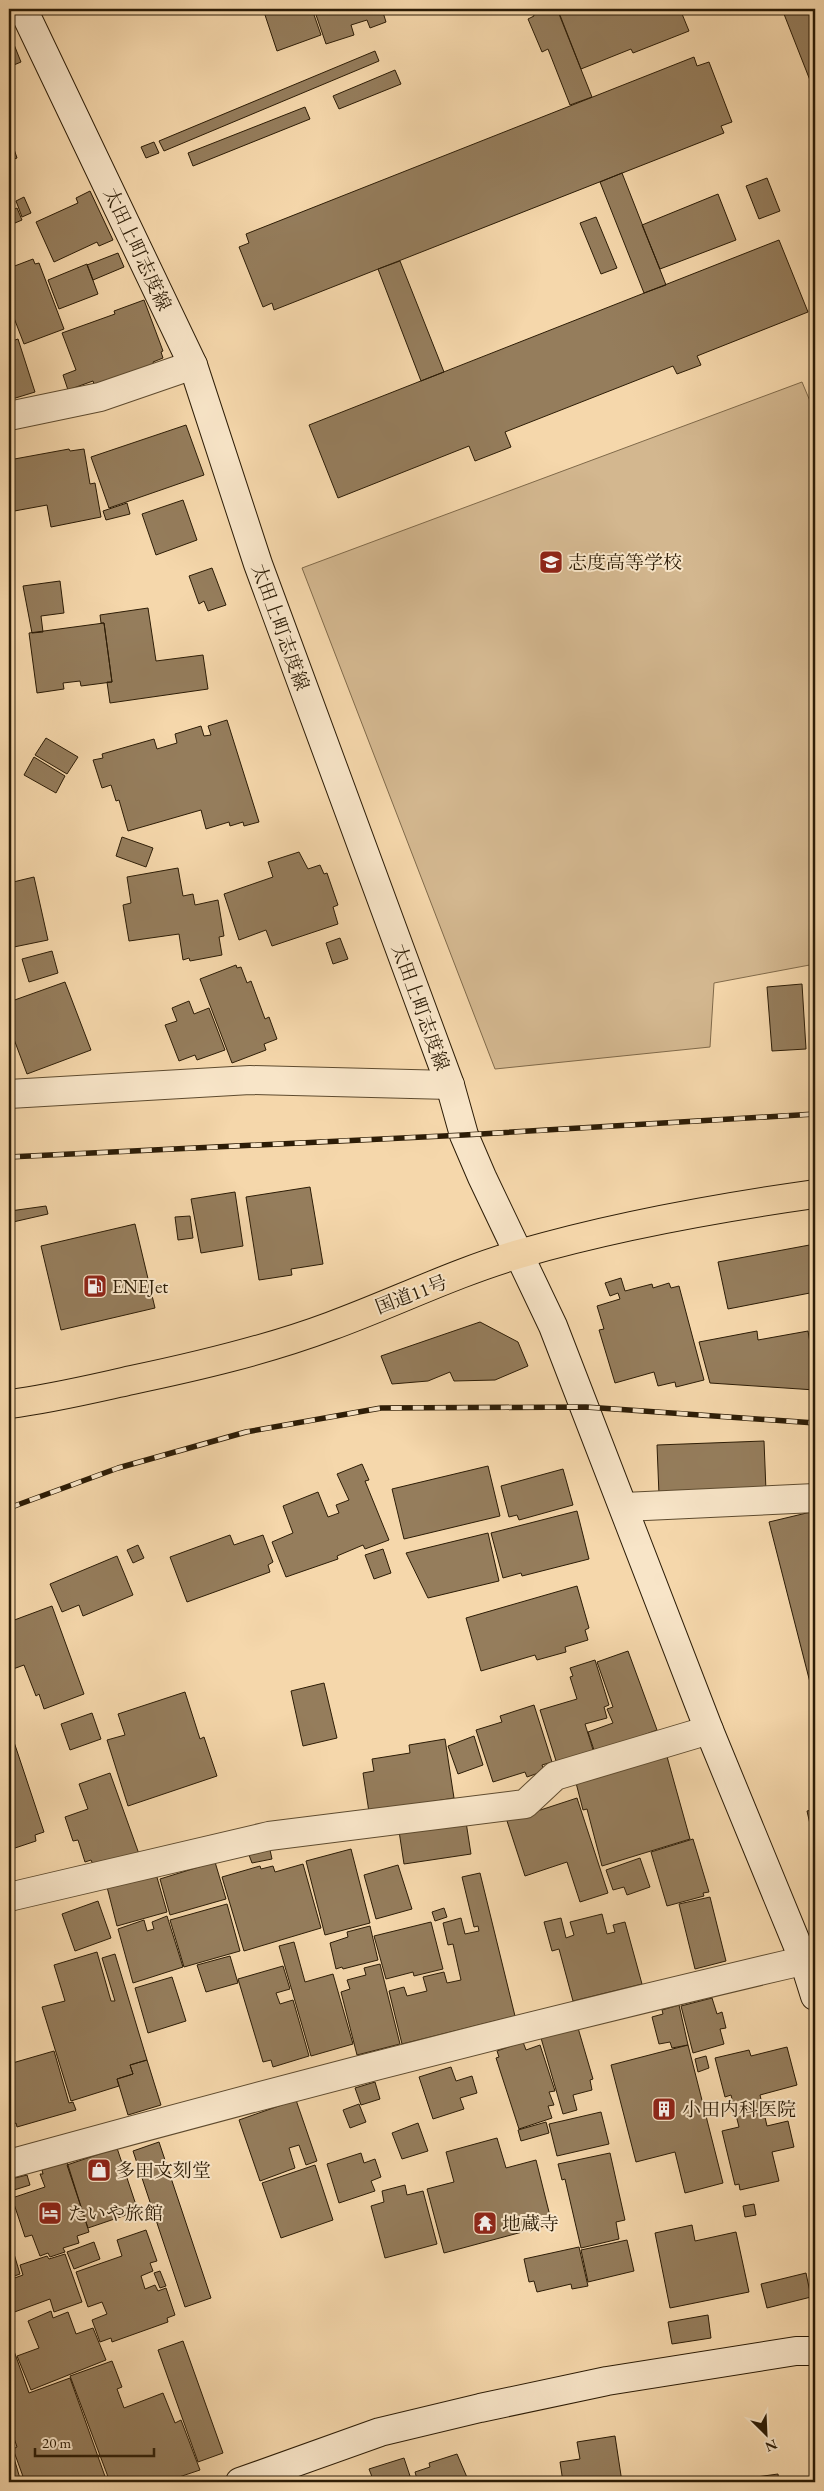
<svg xmlns="http://www.w3.org/2000/svg" width="824" height="2491" font-family="'EB Garamond','Noto Serif JP',serif">
	<rect width="100%" height="100%" fill="#f5d7ab"/>
	<filter id="stains"><feTurbulence type="fractalNoise" baseFrequency=".004" numOctaves="4"/><feColorMatrix values="0 0 0 0 .2 0 0 0 0 .09 0 0 0 0 .02 0 0 0 .5 -.17"/></filter>
	<radialGradient id="worn" r=".72"><stop offset=".6" stop-color="#630" stop-opacity="0"/><stop offset="1" stop-color="#630" stop-opacity=".3"/></radialGradient>
	<path fill="#d3b78f" stroke="#806a4a" d="M802,382L815,413V964L714,983L710,1047L495,1069L302,568Z"/>
	<path fill="#957d5c" stroke="#2c1c06" d="M263,9H312L321,35L277,51Z
		M314,9H382L386,22L370,28L367,20L351,25L354,35L326,44Z
		M532,9H557L592,97L570,105L548,49L542,52L528,19L534,16Z
		M561,9H680L689,31L633,53L631,49L581,69L558,10Z
		M782,9H815V93Z
		M9,32L21,62L9,67Z
		M375,51L379,61L164,151L159,141Z
		M694,57L697,66L709,62L732,122L721,126L724,133L274,310L272,303L263,307L239,247L249,243L246,234Z
		M395,70L401,84L339,109L333,96Z
		M305,107L310,119L193,166L188,153Z
		M9,134L17,158L9,161Z
		M154,142L159,153L146,158L141,147Z
		M622,173L666,285L644,293L600,182Z
		M767,178L780,211L759,219L746,186Z
		M90,191L113,240L99,246L97,242L54,262L36,222L78,203L76,198Z
		M718,194L736,240L660,269L642,225Z
		M24,197L31,213L22,217L16,201Z
		M17,208L22,220L15,223L10,211Z
		M596,217L617,268L601,274L580,223Z
		M779,240L808,312L697,356L701,365L677,374L673,366L505,432L511,447L475,461L469,446L338,498L309,425Z
		M118,253L124,267L93,280L87,265Z
		M33,259L35,264L39,263L64,329L24,344L9,305V262L12,267Z
		M400,261L444,372L421,381L378,269Z
		M87,264L98,294L59,309L48,280Z
		M144,300L163,351L161,352L163,358L153,362L154,364L95,387L93,381L68,390L63,375L76,370L62,333L115,314L114,311Z
		M18,339L35,392L9,400V342Z
		M186,425L204,475L109,508L91,457Z
		M69,449L70,451L84,449L90,484L95,483L101,517L51,527L47,505L9,512V460Z
		M183,500L197,540L156,555L142,514Z
		M127,503L130,514L106,520L103,511Z
		M212,568L226,605L208,611L204,601L199,604L189,576Z
		M60,581L64,613L41,616L43,632L32,633L23,586Z
		M148,608L156,661L203,655L208,689L110,703L107,682H112L104,623H101L100,615Z
		M104,623L112,682L81,686L80,681L63,683L64,689L37,693L29,633Z
		M227,720L259,822L244,826L243,822L230,826L229,822L206,829L201,810L128,831L119,800L116,801L111,785L102,788L93,760L103,758L102,754L154,739L157,749L177,743L175,734L201,726L204,736L211,735L208,726Z
		M46,738L78,757L67,774L35,755Z
		M34,757L65,776L56,793L24,775Z
		M122,837L153,848L146,867L116,856Z
		M299,852L308,869L320,865L324,874L327,873L338,905L333,907L338,924L272,946L266,930L239,940L224,894L273,877L268,862Z
		M178,868L183,896L193,894L195,905L218,900L224,936L219,937L222,955L190,961L189,958L183,960L179,934L129,941L123,905L131,903L127,877Z
		M34,877L48,940L9,948V883Z
		M340,938L348,959L333,964L326,943Z
		M52,951L58,973L29,982L22,959Z
		M236,965L237,968L241,967L247,983L251,981L265,1019L269,1017L277,1039L264,1044L266,1050L232,1063L200,979Z
		M65,982L91,1050L27,1074L9,1026V1018L14,1016L9,1002Z
		M802,984L806,1049L772,1051L767,987Z
		M189,1001L194,1014L209,1008L225,1050L197,1060L195,1055L179,1061L165,1025L177,1021L172,1008Z
		M310,1187L323,1264L291,1269L292,1275L259,1280L246,1197Z
		M235,1192L243,1246L201,1253L191,1199Z
		M46,1206L48,1214L13,1222L10,1211Z
		M190,1216L193,1238L178,1240L175,1217Z
		M135,1224L155,1308L61,1330L41,1246Z
		M815,1244V1292L728,1309L718,1262Z
		M621,1278L625,1291L652,1284L653,1288L669,1283L671,1288L679,1286L704,1380L676,1387L675,1382L658,1386L654,1372L615,1383L599,1330L604,1329L597,1306L620,1299L618,1293L610,1296L605,1283Z
		M480,1322L518,1342L528,1366L495,1380L454,1381L450,1372L428,1381L392,1384L381,1356Z
		M757,1331L758,1340L808,1331L811,1349L810,1371H815V1390L710,1383L699,1342Z
		M764,1441L766,1491L659,1495L657,1445Z
		M362,1464L369,1480L365,1481L389,1540L365,1549L363,1545L337,1556L338,1559L286,1577L272,1542L293,1533L283,1506L318,1492L328,1517L339,1513L336,1505L349,1500L337,1474Z
		M488,1466L500,1516L404,1539L392,1489Z
		M563,1469L573,1505L519,1520L517,1515L509,1517L501,1486Z
		M577,1511L589,1559L522,1576L521,1573L503,1578L491,1533Z
		M815,1511V1702L769,1522Z
		M488,1533L499,1581L428,1598L406,1553Z
		M230,1535L234,1545L263,1535L273,1562L268,1565L270,1572L187,1602L170,1557Z
		M138,1545L144,1558L133,1563L127,1550Z
		M383,1549L391,1573L374,1579L365,1555Z
		M117,1556L133,1595L83,1616L79,1605L62,1612L50,1584Z
		M577,1586L589,1628L585,1630L588,1640L565,1647L566,1652L537,1660L535,1655L481,1671L466,1618Z
		M52,1606L84,1694L44,1709L39,1694L36,1696L24,1665L13,1669L9,1658V1622Z
		M628,1651L657,1730L595,1753L588,1732L613,1723L607,1709L613,1707L597,1662Z
		M595,1660L609,1705L604,1707L607,1718L585,1724L594,1753L557,1764L540,1710L577,1699L570,1677L573,1676L570,1668Z
		M324,1683L337,1738L303,1746L291,1691Z
		M185,1692L200,1739L204,1737L217,1776L128,1806L107,1740L125,1735L118,1714Z
		M534,1705L552,1762L542,1765L544,1771L527,1777L525,1772L493,1782L476,1730L502,1722L500,1716Z
		M92,1713L101,1739L70,1750L61,1724Z
		M9,1727L44,1832L35,1835L36,1841L9,1850Z
		M474,1736L483,1765L458,1774L448,1746Z
		M445,1739L454,1798L369,1812L363,1773L374,1771L372,1759L410,1753L409,1745Z
		M666,1753L690,1839L602,1866L587,1809L583,1810L575,1779Z
		M110,1773L139,1854L95,1869L91,1860L85,1862L78,1840L73,1841L65,1817L88,1809L79,1784Z
		M577,1798L608,1893L580,1902L567,1862L525,1876L507,1821Z
		M815,1809V1846L807,1811Z
		M466,1822L471,1854L404,1864L399,1831Z
		M693,1839L709,1892L703,1893L704,1896L667,1906L651,1852Z
		M351,1849L370,1923L325,1935L306,1861Z
		M270,1850L272,1859L252,1863L249,1855Z
		M640,1858L650,1887L627,1895L624,1887L613,1890L606,1870Z
		M215,1862L226,1899L170,1915L160,1879Z
		M303,1864L321,1928L244,1951L222,1877L260,1866L261,1869L273,1866L275,1872Z
		M398,1865L412,1909L376,1919L364,1875Z
		M480,1873L515,2016L402,2044L389,1991L404,1987L407,1996L427,1991L423,1977L444,1972L447,1983L461,1980L453,1944L448,1945L443,1923L461,1918L465,1934L479,1931L478,1926L474,1927L462,1877Z
		M156,1874L167,1912L117,1926L107,1887Z
		M710,1897L726,1961L695,1969L679,1904Z
		M98,1901L111,1938L75,1951L62,1914Z
		M227,1904L240,1951L184,1967L170,1920Z
		M444,1908L447,1917L435,1921L432,1912Z
		M602,1914L607,1934L615,1932L613,1925L625,1922L642,1984L573,2001L559,1949L552,1951L544,1922L561,1918L566,1938L574,1935L570,1922Z
		M167,1916L183,1967L133,1983L118,1929L144,1920L147,1931L154,1929L152,1922Z
		M431,1922L443,1969L414,1976L413,1972L386,1979L374,1936Z
		M370,1926L378,1960L343,1969L342,1967L336,1969L330,1943L348,1937L347,1932Z
		M294,1942L305,1982L333,1974L353,2044L311,2056L279,1946Z
		M97,1952L111,2001H115L102,1958L115,1954L147,2060L130,2065L133,2074L117,2079L119,2086L71,2101L42,2007L65,2001L54,1965Z
		M230,1956L238,1983L206,1992L197,1965Z
		M380,1964L400,2044L357,2055L341,1992L350,1989L347,1980L366,1975L364,1968Z
		M283,1966L290,1989L276,1993L280,2004L293,2000L309,2056L273,2067L271,2060L263,2062L238,1979Z
		M172,1977L186,2021L148,2033L135,1988Z
		M712,1998L717,2014L722,2012L726,2028L720,2029L724,2044L693,2053L681,2006Z
		M679,2005L688,2045L672,2048L670,2042L659,2044L652,2017L663,2014L662,2010Z
		M578,2028L593,2079L590,2080L592,2090L573,2095L577,2110L563,2114L541,2038Z
		M523,2042L526,2050L540,2045L555,2091L549,2092L554,2105L548,2106L552,2118L519,2129L496,2058L499,2057L497,2051Z
		M688,2045L723,2183L685,2193L675,2152L636,2162L611,2065Z
		M787,2047L797,2085L760,2095L767,2126L788,2121L794,2147L772,2152L779,2181L740,2190L739,2184L735,2185L722,2131L739,2127L731,2095L725,2097L715,2058L749,2050L751,2056Z
		M54,2051L69,2103L73,2102L76,2110L17,2127L16,2123L12,2125L9,2114V2064Z
		M706,2056L709,2068L698,2072L695,2059Z
		M147,2060L161,2105L128,2115L117,2079L133,2074L130,2065Z
		M451,2067L456,2081L472,2076L477,2093L460,2098L464,2109L433,2119L419,2077Z
		M375,2082L380,2099L361,2105L355,2088Z
		M296,2100L317,2161L306,2165L299,2145L289,2148L295,2168L260,2181L239,2120Z
		M359,2104L366,2122L350,2128L343,2110Z
		M601,2112L609,2144L557,2156L549,2124Z
		M546,2122L549,2133L521,2141L518,2130Z
		M418,2123L428,2151L402,2159L392,2133Z
		M497,2138L506,2168L536,2160L552,2224L444,2253L427,2189L454,2182L446,2152Z
		M159,2142L211,2298L185,2307L133,2151Z
		M117,2148L138,2211L88,2228L67,2165Z
		M361,2153L364,2163L375,2159L381,2177L371,2181L375,2191L339,2203L327,2164Z
		M610,2153L625,2220L616,2222L619,2239L581,2248L565,2179L562,2180L558,2164Z
		M67,2162L89,2232L77,2236L79,2243L63,2248L65,2252L50,2257L48,2253L40,2256L32,2235L25,2237L12,2198L45,2187L40,2174H43L42,2170Z
		M315,2165L333,2220L281,2238L262,2183Z
		M27,2175L30,2185L14,2190L11,2179Z
		M405,2185L407,2195L423,2191L437,2244L385,2258L371,2206L384,2202L382,2191Z
		M754,2204L756,2215L745,2217L743,2206Z
		M692,2225L695,2241L736,2232L749,2292L670,2308L655,2233Z
		M146,2230L157,2261L150,2263L153,2271L141,2276L145,2289L155,2285L158,2291L166,2288L175,2315L167,2318L168,2322L112,2342L111,2338L100,2342L92,2320L107,2314L102,2302L88,2307L76,2272L122,2256L117,2240Z
		M9,2237L20,2274L9,2278Z
		M627,2240L634,2271L588,2282L581,2250Z
		M94,2242L100,2259L74,2269L67,2252Z
		M579,2247L588,2286L572,2289L571,2284L537,2292L534,2281L529,2282L524,2259Z
		M65,2254L82,2302L54,2312L50,2299L9,2314V2280L23,2275L20,2265L47,2256L49,2259Z
		M160,2271L166,2286L160,2288L154,2273Z
		M806,2273L811,2297L767,2308L761,2284Z
		M51,2311L53,2318L68,2312L76,2334L93,2328L106,2360L31,2390L17,2356L39,2348L28,2321Z
		M708,2315L711,2338L672,2344L668,2322Z
		M9,2337L29,2393L70,2378L107,2482H25L13,2449L17,2447L9,2423Z
		M183,2341L223,2453L198,2462L158,2350Z
		M112,2361L122,2387L117,2389L124,2408L163,2393L175,2423L181,2420L200,2470L164,2482H159L157,2477L144,2482H110L70,2376Z
		M615,2436L622,2482H563L560,2462L580,2459L577,2442Z
		M9,2441L21,2482H9Z
		M457,2454L469,2482H413L417,2479L415,2472L430,2467L429,2463Z
		M404,2458L412,2482H374L369,2469Z
		M778,2474L779,2482H735V2480Z"/>
	<g fill="none" stroke-linecap="round" stroke-linejoin="round">
		<g stroke="#5e4b2f" stroke-width="30">
			<path id="street" d="M9,416L100,397L193,365
				M9,1094L250,1080L450,1085
				M624,1507L815,1498
				M9,1897L269,1836L525,1804L555,1776L709,1730
				M9,2164C276,2090 545,2021 815,1958"/>
		</g>
		<g stroke="#2c1c06" stroke-width="30">
			<path id="secondary" d="M23,9L193,365L258,564L450,1085L464,1135L482,1177L553,1326L709,1730L804,1961L815,1996
				M240,2482L380,2432L480,2408L607,2381L796,2351H815"/>
		</g>
		<g stroke="#2c1c06" stroke-width="30">
			<path id="highway" d="M9,1404C50,1399 91,1389 132,1380C199,1366 267,1350 331,1326C394,1303 454,1273 519,1254C615,1226 716,1208 815,1194"/>
		</g>
		<use href="#street" stroke="#f8e5c8" stroke-width="28"/>
		<use href="#secondary" stroke="#f8e5c8" stroke-width="28"/>
		<use href="#highway" stroke="#f5d7ab" stroke-width="28"/>
		<g stroke="#2c1c06" stroke-width="5.5">
			<path id="rail" d="M9,1157L464,1135L815,1114
				M9,1508L118,1468L246,1432L381,1408L586,1407L815,1423"/>
		</g>
		<use href="#rail" stroke="#f8e5c8" stroke-width="4" stroke-dasharray="11" stroke-linecap="butt"/>
	</g>
	<defs>
		<g id="school-square" transform="scale(1.25)"><rect x="-9" y="-9" width="18" height="18" rx="4" fill="#8f2418" stroke="#f8e5c8"/><path d="M0-5L7-2L0 1L-7-2ZM-4 1L0 2.5L4 1V4Q0 6-4 4Z" fill="#fff"/></g>
		<g id="fuel-square" transform="scale(1.25)"><rect x="-9" y="-9" width="18" height="18" rx="4" fill="#8f2418" stroke="#f8e5c8"/><path d="M-5.5-6h7V0h2V4h1.3V-2.5L3-4.5l.8-.8L6-3V5H2.5V1h-1V6h-7ZM-4.2-4.7v3.2H.2V-4.7Z" fill="#fff"/></g>
		<g id="building-square" transform="scale(1.25)"><rect x="-9" y="-9" width="18" height="18" rx="4" fill="#8f2418" stroke="#f8e5c8"/><path d="M-4-6H4V6H1V3H-1V6H-4ZM-2.5-4.3h1.7v1.8h-1.7ZM.8-4.3h1.7v1.8H.8ZM-2.5-1h1.7V.8h-1.7ZM.8-1h1.7V.8H.8Z" fill="#fff"/></g>
		<g id="shop-square" transform="scale(1.25)"><rect x="-9" y="-9" width="18" height="18" rx="4" fill="#8f2418" stroke="#f8e5c8"/><path d="M-5-2.5h2.3a2.7 3.5 0 0 1 5.4 0H5L5.5 6h-11ZM-1.5-2.5h3a1.5 2.3 0 0 0-3 0Z" fill="#fff"/></g>
		<g id="hotel-square" transform="scale(1.25)"><rect x="-9" y="-9" width="18" height="18" rx="4" fill="#8f2418" stroke="#f8e5c8"/><path d="M-6-4.5h1.5V1H6V5H4.5V3h-9V5H-6ZM-4 0a1.8 1.8 0 1 1 3.6 0ZM.5 0V-2.5h3Q6-2.5 6 0Z" fill="#fff"/></g>
		<g id="temple-square" transform="scale(1.25)"><rect x="-9" y="-9" width="18" height="18" rx="4" fill="#8f2418" stroke="#f8e5c8"/><path d="M0-6L5-2H3V0L6.5 2.5H4V6H1.5V3h-3V6H-4V2.5H-6.5L-3 0V-2H-5Z" fill="#fff"/></g>
	</defs>
	<g fill-rule="evenodd">
		<use href="#school-square" x="551" y="562"/>
		<use href="#fuel-square" x="95" y="1286"/>
		<use href="#building-square" x="664" y="2109"/>
		<use href="#shop-square" x="99" y="2170"/>
		<use href="#hotel-square" x="50" y="2213"/>
		<use href="#temple-square" x="485" y="2223"/>
	</g>
	<g text-anchor="middle" stroke-width="4" stroke-linejoin="round" paint-order="stroke">
		<g font-size="19" fill="#2c1c06" stroke="#f8e5c8">
			<text transform="translate(138 249) rotate(65)" y="7">太田上町志度線</text>
			<text transform="translate(281 627) rotate(70)" y="7">太田上町志度線</text>
			<text transform="translate(421 1007) rotate(70)" y="7">太田上町志度線</text>
			<text transform="translate(411 1294) rotate(-21)" y="7">国道11号</text>
		</g>
		<g font-size="19" fill="#2c1c06" stroke="#f8e5c8" text-anchor="start">
			<text x="568" y="569">志度高等学校</text>
			<text x="112" y="1293">ENEJet</text>
			<text x="682" y="2116">小田内科医院</text>
			<text x="116" y="2177">多田文刻堂</text>
			<text x="68" y="2220">たいや旅館</text>
			<text x="502" y="2230">地蔵寺</text>
		</g>
	</g>
	<rect width="824" height="2491" fill="none" stroke="#f5d7ab" stroke-width="30"/>
	<rect x="10" y="10" width="804" height="2471" fill="none" stroke="#2c1c06" stroke-width="2.5"/>
	<rect x="15" y="15" width="794" height="2461" fill="none" stroke="#2c1c06"/>
	<g transform="translate(766 2434) rotate(156)" stroke="#f8e5c8" stroke-width="4" paint-order="stroke">
	<path d="M0-4L9 19L0 12L-9 19Z" fill="#2c1c06"/>
	<text y="-8" font-size="14" font-weight="bold" text-anchor="middle" fill="#2c1c06">N</text>
	</g>
	<path d="M35 2448v8h119v-8" fill="none" stroke="#2c1c06" stroke-width="2.5"/>
	<text x="42" y="2448" font-size="15" fill="#2c1c06" stroke="#f8e5c8" stroke-width="4" paint-order="stroke">20 m</text>
	<rect width="100%" height="100%" filter="url(#stains)"/>
	<rect width="100%" height="100%" fill="url(#worn)"/>
</svg>
